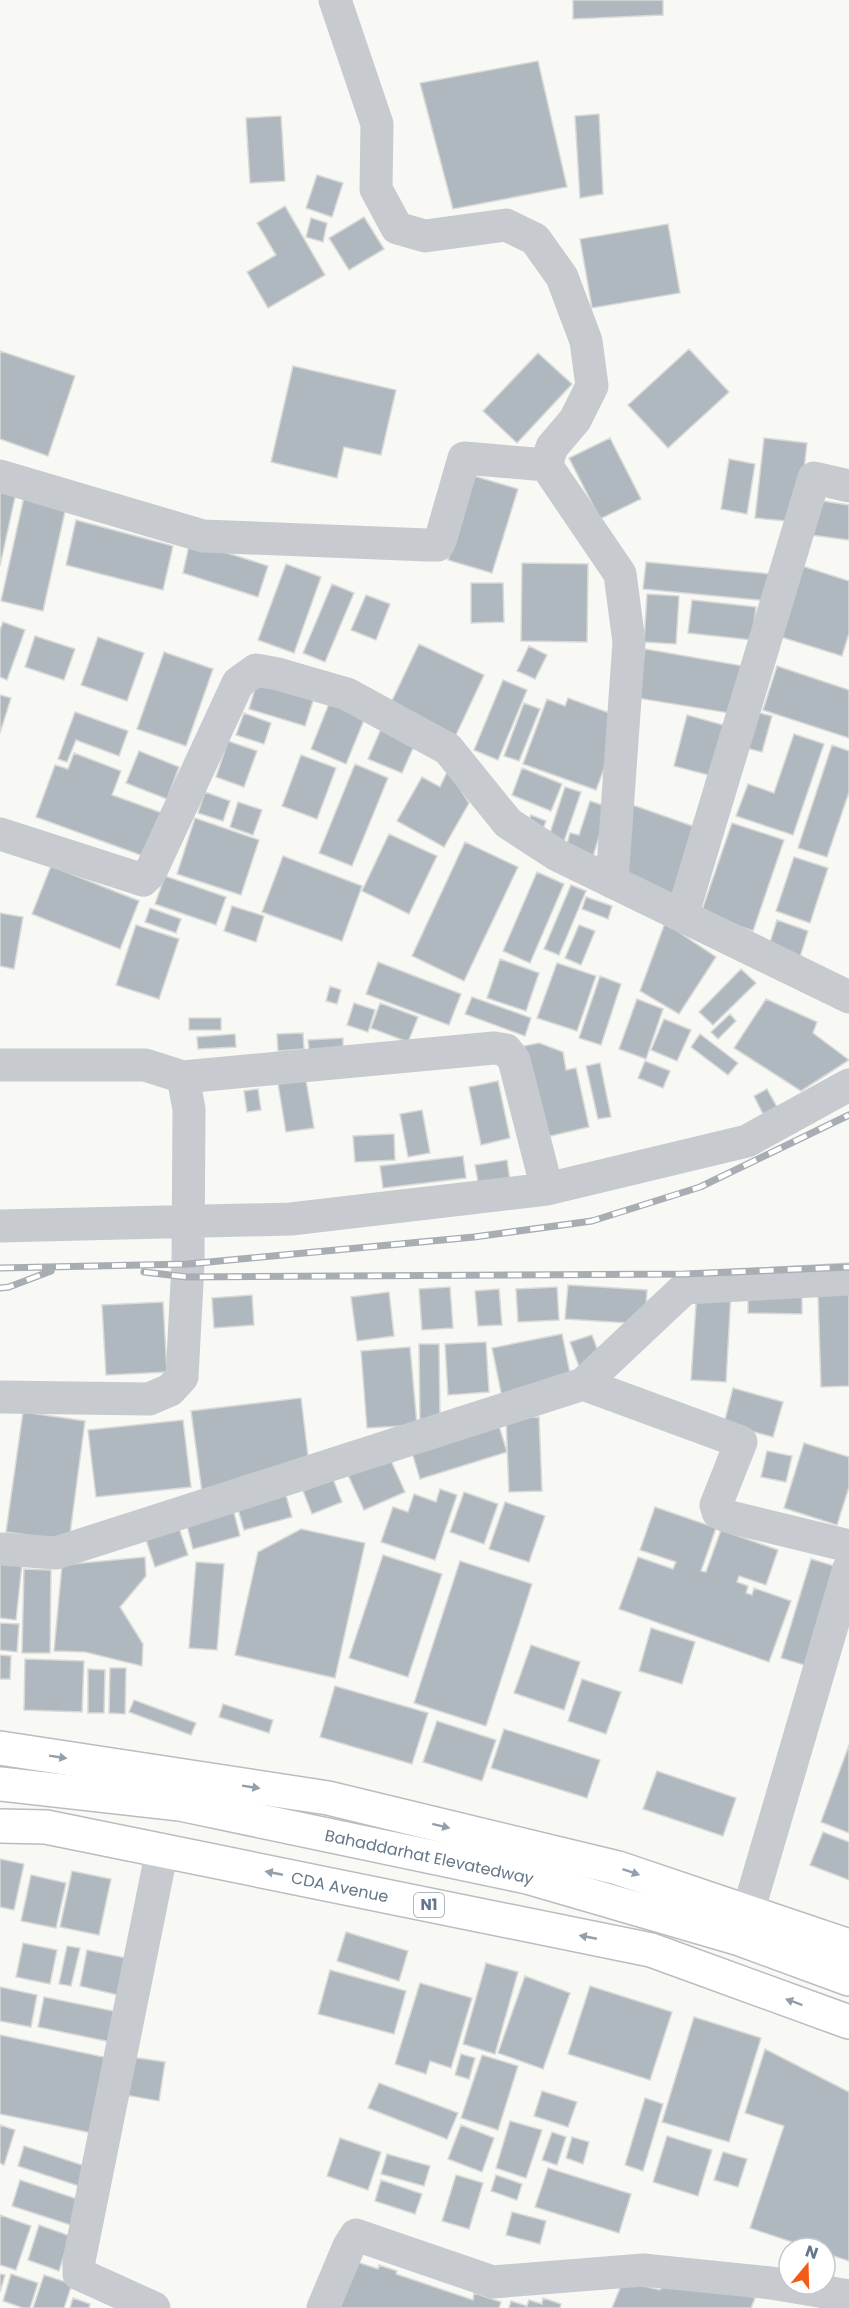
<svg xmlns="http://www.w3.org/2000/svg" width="849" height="2308" font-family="Poppins,sans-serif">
	<rect width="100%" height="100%" fill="#f8f8f4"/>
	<path fill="#b0b8bf" stroke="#d9d9d7" stroke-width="1.5" d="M573,0H663V15L573,19Z
		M538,61L567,187L453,209L420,83Z
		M599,114L603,194L580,198L575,116Z
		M281,116L285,181L250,183L246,118Z
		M317,175L343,183L332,217L306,208Z
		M285,206L325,275L268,308L247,272L276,255L257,223Z
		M364,217L384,249L349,270L329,238Z
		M311,218L327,223L323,242L306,237Z
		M668,224L680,293L592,308L580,239Z
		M689,349L729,392L668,448L628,405Z
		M0,351L75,376L48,456L0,439Z
		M538,353L572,384L517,443L483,411Z
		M293,366L396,390L381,455L344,447L337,478L271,462Z
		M610,438L641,499L600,519L569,458Z
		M764,438L807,443L798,522L755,518Z
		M729,459L755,464L747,514L721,509Z
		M474,476L518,489L492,573L448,560Z
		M0,484L17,488L0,566Z
		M24,497L66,507L43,611L1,601Z
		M816,500L849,505V540L811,535Z
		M76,520L173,546L163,590L66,565Z
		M190,541L268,566L258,597L183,573Z
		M646,562L771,574L768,601L643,589Z
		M522,563L588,564L587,642L521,641Z
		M286,564L321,577L294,653L258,640Z
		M802,566L849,581V633L842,656L781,637Z
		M471,583H503L504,622L471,623Z
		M332,584L354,593L325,662L303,653Z
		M647,594L679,596L676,644L644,642Z
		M366,595L390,604L376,640L351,630Z
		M692,600L756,607L752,640L688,633Z
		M3,622L25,630L7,680L0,677V630Z
		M35,636L75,649L64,680L25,667Z
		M98,637L144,653L127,701L81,685Z
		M419,644L484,675L455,737L389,707Z
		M529,646L547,655L535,679L517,671Z
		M645,649L743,666L735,714L637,698Z
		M164,652L213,669L186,746L137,729Z
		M777,666L849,690V738L763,710Z
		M503,680L527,690L498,760L474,750Z
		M257,682L314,698L305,726L249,709Z
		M0,695L11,698L0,733Z
		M568,698L623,718L596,790L523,764L547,699L565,706Z
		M330,701L366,715L346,764L311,749Z
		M524,703L540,709L519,761L504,756Z
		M751,711L772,716L762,752L742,747Z
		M75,712L128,731L119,756L76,740L67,762L58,759Z
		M244,713L271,723L264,744L236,735Z
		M687,715L730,727L716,777L674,766Z
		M384,722L418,737L402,773L368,759Z
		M794,734L824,744L793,835L736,816L748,784L774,793Z
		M228,741L257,751L244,787L216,777Z
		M832,745L849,751V792L827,857L798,848Z
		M139,751L179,767L167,799L126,783Z
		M74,753L121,771L112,795L162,813L146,857L36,817L55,765L68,769Z
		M301,755L336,768L317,819L282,806Z
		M355,764L388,778L352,866L319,853Z
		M522,768L562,784L551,811L512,795Z
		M448,770L469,803L444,847L397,821L422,777L440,787Z
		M565,787L581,792L562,847L547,842Z
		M205,792L230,801L223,821L198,813Z
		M590,801L608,807L591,863L564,855L570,833L579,835Z
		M238,802L262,810L253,835L230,827Z
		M627,803L698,828L676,896L619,878Z
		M531,815L546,821L541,834L526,828Z
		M195,818L259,840L241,895L177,874Z
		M732,823L784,840L753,931L701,913Z
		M389,834L437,856L409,914L362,891Z
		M465,842L518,867L464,981L412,956Z
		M283,856L362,886L342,941L262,912Z
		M794,857L828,868L810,923L776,911Z
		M51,866L139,901L120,949L32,914Z
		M537,872L564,884L530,963L503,951Z
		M165,876L226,897L216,925L155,904Z
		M571,885L586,891L559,955L544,949Z
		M586,897L612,906L608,919L582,909Z
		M232,906L264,916L256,942L224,931Z
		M150,908L181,919L176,933L145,922Z
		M0,913L23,917L14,969L0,966Z
		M777,920L808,931L799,960L768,949Z
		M665,923L716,957L679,1014L640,991Z
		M136,925L179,939L159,999L116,985Z
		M579,925L595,931L581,965L565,958Z
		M500,959L539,973L526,1011L487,998Z
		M378,962L461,994L449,1025L366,994Z
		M557,963L596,976L577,1031L537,1018Z
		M741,969L756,983L713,1025L699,1012Z
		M600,976L621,984L601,1045L579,1038Z
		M330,986L341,990L337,1004L326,1001Z
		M472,997L531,1018L525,1036L465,1014Z
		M637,999L663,1009L646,1059L619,1049Z
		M766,999L817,1022L813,1033L849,1060L801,1091L734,1048Z
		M354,1003L375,1010L368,1032L347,1025Z
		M380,1003L418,1017L408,1042L371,1028Z
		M730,1014L736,1021L718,1039L711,1032Z
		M189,1018H221V1030H189Z
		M664,1019L691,1030L677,1061L651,1050Z
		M303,1033L304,1049L278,1051L277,1034Z
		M235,1034L236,1047L198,1049L197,1037Z
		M700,1034L738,1063L728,1075L691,1047Z
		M343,1038V1047L309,1050L308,1040Z
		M539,1043L563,1052L566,1070L576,1068L589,1127L546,1137L524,1046Z
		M645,1061L670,1071L663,1088L638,1078Z
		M600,1063L611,1117L598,1119L586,1066Z
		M306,1080L314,1128L286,1132L278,1084Z
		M498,1081L510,1138L481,1145L469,1087Z
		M258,1089L261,1110L247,1112L244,1091Z
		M767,1089L777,1107L763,1114L754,1096Z
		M422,1110L430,1153L408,1157L400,1114Z
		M394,1134L395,1160L355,1162L353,1136Z
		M463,1156L466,1178L383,1188L380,1166Z
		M507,1160L511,1188L480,1193L475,1165Z
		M568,1285L647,1290L645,1324L565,1319Z
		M450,1287L453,1328L422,1330L419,1289Z
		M557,1287L559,1320L518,1322L516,1289Z
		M499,1289L502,1325L478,1326L475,1291Z
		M697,1290L731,1292L726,1382L691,1380Z
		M748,1291L802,1292V1314L748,1313Z
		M389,1292L394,1336L357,1341L351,1297Z
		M849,1294V1386L821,1387L818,1295Z
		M252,1295L254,1325L214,1328L212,1298Z
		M163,1302L167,1372L106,1375L102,1305Z
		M562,1334L572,1383L502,1397L492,1348Z
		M592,1335L602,1362L580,1369L570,1342Z
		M486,1342L489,1392L448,1395L445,1344Z
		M419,1344H439L440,1420L420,1421Z
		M410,1347L417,1425L367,1428L361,1351Z
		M733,1388L783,1402L773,1437L724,1424Z
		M301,1398L308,1456L202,1492L191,1411Z
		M23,1412L85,1421L69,1541L6,1532Z
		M539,1417L542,1491L509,1492L506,1418Z
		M497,1419L507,1452L420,1479L410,1446Z
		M183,1420L191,1487L96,1497L88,1430Z
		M804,1443L849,1457V1487L837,1525L784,1508Z
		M767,1451L792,1456L786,1482L761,1477Z
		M389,1456L405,1492L364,1510L348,1475Z
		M333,1479L342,1502L312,1514L303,1491Z
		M440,1489L457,1495L435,1560L381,1542L393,1507L408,1512L414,1494L436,1502Z
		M285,1492L292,1517L244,1530L237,1506Z
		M464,1492L498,1504L484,1544L450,1532Z
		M505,1502L545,1516L529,1562L489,1549Z
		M232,1505L240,1536L193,1549L185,1518Z
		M655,1507L716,1528L701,1571L706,1572L721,1530L778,1550L766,1585L739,1576L737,1582L748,1586L746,1593L752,1595L754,1588L791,1601L769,1662L619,1609L638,1557L673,1569L676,1562L640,1550Z
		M178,1525L188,1555L155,1567L145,1537Z
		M301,1529L365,1543L335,1678L235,1655L258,1552Z
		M383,1555L442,1574L408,1677L349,1658Z
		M145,1557L146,1576L120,1607L143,1644L142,1666L85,1652L54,1651L62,1565Z
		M811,1559L841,1568L811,1667L781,1658Z
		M0,1561L22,1564L16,1620L0,1618Z
		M460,1561L532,1584L486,1726L414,1703Z
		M196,1562L224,1564L217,1650L189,1648Z
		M24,1569L51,1570L50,1653H22Z
		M0,1623L19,1624L17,1652L0,1650Z
		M651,1628L695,1642L682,1684L639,1671Z
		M531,1645L580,1662L564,1710L514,1693Z
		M0,1655L11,1656L10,1679H0Z
		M25,1659L84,1661L82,1712L24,1710Z
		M110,1668H126L125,1714L109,1713Z
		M88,1669L105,1670L104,1713H88Z
		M582,1679L621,1692L606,1734L568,1721Z
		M335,1686L428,1713L412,1764L320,1737Z
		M134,1700L196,1723L191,1735L129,1712Z
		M223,1704L273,1720L269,1733L219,1717Z
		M437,1721L496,1740L482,1781L423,1762Z
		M504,1729L600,1760L587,1798L491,1768Z
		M849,1745V1833L821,1822Z
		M657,1771L736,1798L723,1836L643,1809Z
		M823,1832L849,1842V1880L810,1865Z
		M0,1859L24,1864L14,1910L0,1907Z
		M72,1871L111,1879L99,1935L60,1927Z
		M31,1875L66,1883L56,1928L21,1921Z
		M346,1932L408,1951L399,1981L337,1961Z
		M23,1943L57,1950L50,1984L16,1977Z
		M67,1946L80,1948L71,1986L59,1984Z
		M87,1950L126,1958L118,1995L80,1986Z
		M486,1963L518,1972L495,2054L463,2044Z
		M330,1970L406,1991L394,2034L318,2014Z
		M525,1976L570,1993L543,2069L498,2053Z
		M420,1983L472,1998L451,2068L430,2061L426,2074L395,2064Z
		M590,1986L672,2012L650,2080L568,2054Z
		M0,1987L37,1995L31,2027L0,2021Z
		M44,1997L118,2012L111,2042L38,2027Z
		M694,2017L761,2038L729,2142L662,2122Z
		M0,2035L108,2058L92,2133L0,2114Z
		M765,2049L849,2092V2261L825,2253V2248H810L750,2228L784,2126L745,2113Z
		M461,2054L475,2058L469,2079L455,2075Z
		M482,2055L518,2066L498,2130L461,2118Z
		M131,2057L165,2062L159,2101L125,2095Z
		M379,2083L458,2113L447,2139L368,2108Z
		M542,2091L577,2102L568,2127L534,2116Z
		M645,2098L663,2104L643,2171L625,2165Z
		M510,2121L542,2130L526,2178L496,2168Z
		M0,2125L15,2130L4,2165L0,2163Z
		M461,2125L494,2138L482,2172L448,2159Z
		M552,2132L566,2137L557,2165L542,2160Z
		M667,2136L712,2150L698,2196L653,2182Z
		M572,2137L589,2142L583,2164L566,2158Z
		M340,2138L381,2152L368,2190L327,2176Z
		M24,2146L94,2169L88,2189L18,2166Z
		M723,2152L747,2159L738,2187L714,2180Z
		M387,2154L430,2166L424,2186L381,2174Z
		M548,2168L631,2194L619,2233L535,2207Z
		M456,2175L483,2183L469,2229L442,2221Z
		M496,2175L522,2184L517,2200L491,2191Z
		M20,2180L89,2203L80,2228L12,2206Z
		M381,2180L422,2194L415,2214L375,2201Z
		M512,2212L546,2221L540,2244L506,2235Z
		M0,2215L31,2226L16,2270L0,2265Z
		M39,2225L70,2236L59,2271L28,2260Z
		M357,2262L378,2269L379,2265L397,2271L396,2274L473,2300L474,2293L501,2302L499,2308H337Z
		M0,2274L5,2275L0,2292Z
		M11,2274L38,2283L30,2308H23L3,2301Z
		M673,2274L755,2298L751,2308H612L623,2281L660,2290Z
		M44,2275L72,2284L64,2308H33Z
		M73,2298L90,2304L89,2308H70Z
		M543,2298L561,2304L560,2308H509L511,2301L527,2306L529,2300L542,2304Z"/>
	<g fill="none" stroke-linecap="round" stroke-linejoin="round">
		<g stroke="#b9bdc0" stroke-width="36">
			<g id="trunk">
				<path d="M0,1748L328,1798L618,1868L849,1946"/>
				<path id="s1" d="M0,1784L180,1804L527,1877L740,1939L849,1979"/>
				<path id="s2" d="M0,1826L46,1827L651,1950L849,2022"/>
			</g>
		</g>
		<path stroke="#c7cbcf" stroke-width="33" d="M335,0L377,124L376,189L397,228L425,236L506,225L535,239L562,277L586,341L592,386L575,420L552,447L546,465L620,574L629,642L612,882
			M0,476L203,536L427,545H438L441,538L464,458L546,465
			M0,834L143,880L150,873L238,683L256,670L278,674L347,694L448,749L508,823L557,855L849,997
			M682,916L814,478L849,486
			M0,1065H145L183,1077L494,1048L506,1050L514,1060L547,1189
			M0,1226L291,1219L547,1189L747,1141L849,1085
			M583,1384L741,1442L716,1505L718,1512L726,1516L849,1546
			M0,1397L149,1399L170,1390L182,1377L188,1264L189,1109L183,1077
			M0,1549L56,1553L583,1384L685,1288L849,1279
			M748,1912L849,1568
			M154,2308L79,2274V2261L162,1850
			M323,2308L349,2246L356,2235L493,2282L643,2270L771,2283L849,2296"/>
		<use href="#trunk" stroke="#fff" stroke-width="33"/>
		<g stroke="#a7adb3" stroke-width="7">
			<path id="rail" d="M0,1268L188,1264L474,1237L592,1221L700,1187L849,1115
				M144,1272L187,1277L685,1274L849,1267
				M0,1288L9,1287L51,1271"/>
		</g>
		<use href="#rail" stroke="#fff" stroke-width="4.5" stroke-dasharray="14" stroke-linecap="butt"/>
	</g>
	<defs><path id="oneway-solid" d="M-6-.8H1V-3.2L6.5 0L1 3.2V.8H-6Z" transform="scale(1.5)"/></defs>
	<g fill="#929fac">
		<use href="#oneway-solid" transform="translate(58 1757) rotate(9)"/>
		<use href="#oneway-solid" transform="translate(251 1787) rotate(9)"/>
		<use href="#oneway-solid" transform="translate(441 1826) rotate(14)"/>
		<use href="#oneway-solid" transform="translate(631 1872) rotate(19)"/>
		<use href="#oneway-solid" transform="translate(274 1873) rotate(-169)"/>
		<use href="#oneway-solid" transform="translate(588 1937) rotate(-169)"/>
		<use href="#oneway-solid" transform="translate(794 2002) rotate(-160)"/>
	</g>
	<g text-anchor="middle" stroke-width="6" stroke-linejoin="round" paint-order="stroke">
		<rect fill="#fff" stroke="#929fac" stroke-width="1.5" x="414" y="1893" width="30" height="24" rx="4.5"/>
		<g font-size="15" font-weight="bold" fill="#647689">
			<text x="429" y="1910">N1</text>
		</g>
		<g font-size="16" fill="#647689" stroke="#fff">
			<text dy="6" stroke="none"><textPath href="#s1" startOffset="436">Bahaddarhat Elevatedway</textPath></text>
			<text dy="6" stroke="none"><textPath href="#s2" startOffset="346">CDA Avenue</textPath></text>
		</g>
	</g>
	<g transform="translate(807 2266) rotate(19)"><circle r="28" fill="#ffffff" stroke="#c1c8d0" stroke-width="1.5"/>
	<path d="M0-4.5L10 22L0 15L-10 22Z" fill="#f55b17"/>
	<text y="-9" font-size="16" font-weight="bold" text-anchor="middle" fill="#647689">N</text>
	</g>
</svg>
